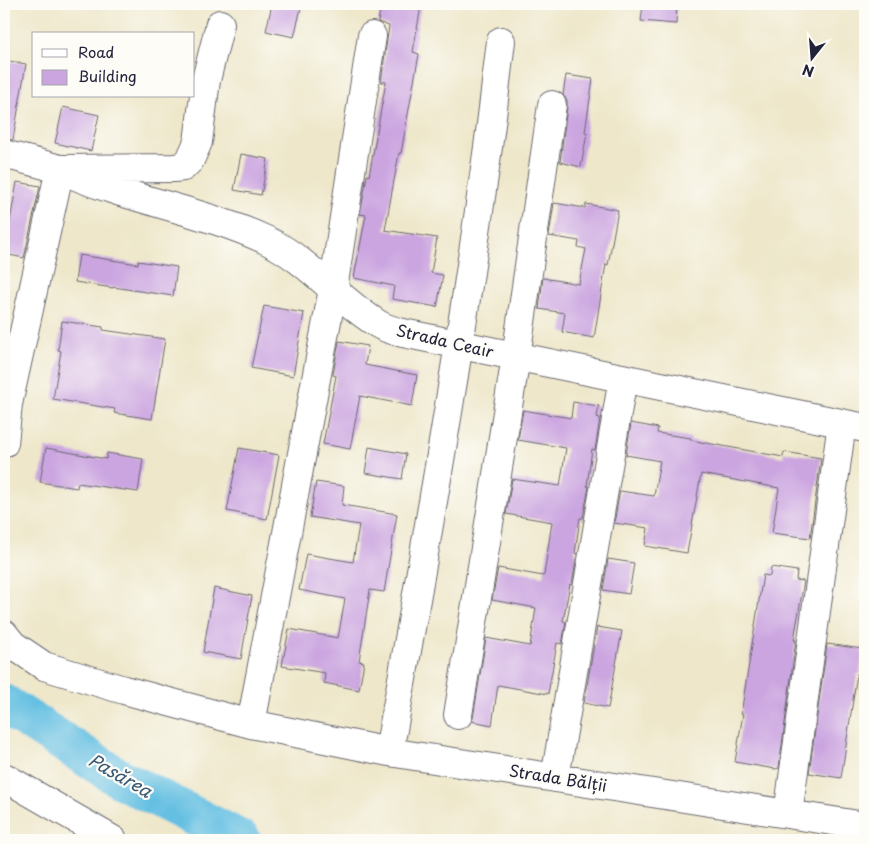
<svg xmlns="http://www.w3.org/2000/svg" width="869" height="844" font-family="'Playpen Sans',sans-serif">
	<rect width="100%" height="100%" fill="#fdfcf7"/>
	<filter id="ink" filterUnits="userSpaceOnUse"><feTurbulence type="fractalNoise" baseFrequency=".02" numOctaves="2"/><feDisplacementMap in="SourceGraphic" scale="10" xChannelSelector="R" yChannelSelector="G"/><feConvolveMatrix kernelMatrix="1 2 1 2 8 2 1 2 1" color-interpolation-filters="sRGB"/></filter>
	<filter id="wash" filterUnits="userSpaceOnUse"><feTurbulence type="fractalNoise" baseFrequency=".0096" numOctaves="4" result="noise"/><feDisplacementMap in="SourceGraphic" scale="20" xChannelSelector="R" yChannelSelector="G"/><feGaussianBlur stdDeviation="1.12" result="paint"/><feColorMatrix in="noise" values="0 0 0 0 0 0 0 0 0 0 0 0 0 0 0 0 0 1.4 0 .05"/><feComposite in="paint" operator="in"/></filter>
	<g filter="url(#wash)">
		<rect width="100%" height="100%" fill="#eee7ca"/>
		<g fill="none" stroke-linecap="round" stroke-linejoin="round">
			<path stroke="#65bfe2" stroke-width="40" d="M4,704L119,778L241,840"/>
		</g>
		<g id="blocks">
			<path fill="#cba5e0" d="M272,4H302L294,37L266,31Z
				M381,4H410L421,6L413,52L419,54L401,153H399L385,230L437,238L431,273L443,275L437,307L392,299L394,286L354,278L366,215L360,214L362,204L367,175L369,176L386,82H381L389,26L378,22Z
				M643,4H677L676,24L641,21Z
				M4,60L26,64L13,140L4,139Z
				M566,75L593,79L585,132L587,133L581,167L560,162L567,107V100L563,95Z
				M63,107L99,115L91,151L55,143Z
				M241,154L268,159L261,195L234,190Z
				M17,182L40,186L24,258L4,254Z
				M554,203L585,208L586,204L618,210L608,265L606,264L594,338L562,332L565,313L539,309L543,278L579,284L586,249L578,247L579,241L549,236Z
				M79,255L138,264V261L177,267L173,296L113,287V288L75,282Z
				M264,306L304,313L293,376L251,368Z
				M62,321L103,327V330L165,339L152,419L114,413L115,409L53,399L61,351L58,350Z
				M339,341L368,346L365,365L417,375L412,406L360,396L350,449L323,444L336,376L333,375Z
				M573,402L599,406L597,417L600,418L595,450L592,449L587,486L589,487L583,518H580L575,553L577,554L572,585L570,584L563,621L566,622L562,644L557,643L548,694L498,685L492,725L472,721L473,718L486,638L530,646L536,608L492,600L498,568L543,576L544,575L552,522L506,514L512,479L560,486L566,448L518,440L523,410L571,418Z
				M631,423L658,428L657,433L691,438L690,440L783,457L784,452L821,458L810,538L772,533L779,488L701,474L687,553L645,546L648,528L614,523L620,491L654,496L660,461L626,455Z
				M369,447L406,454L402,479L365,473Z
				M46,448L106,459L107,453L143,459L138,492L78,483L77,488L40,482Z
				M239,448L279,455L267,519L227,511Z
				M316,482L344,486L342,505L397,514L384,592L370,590L359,661L364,662L359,690L324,683L325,673L282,666L289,629L338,638L345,599L299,590L306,554L353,562L359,525L310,517Z
				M608,559L634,563L629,594L603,590Z
				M771,567L797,571L796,580L804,581L794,640H796L779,768L775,769L735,762L743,714H741L763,575L770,576Z
				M214,588L252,596L241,659L203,652Z
				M597,627L622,631L608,708L584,703Z
				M827,644L863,649L860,674H857L841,778L809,773Z"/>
		</g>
	</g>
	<g filter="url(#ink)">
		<use href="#blocks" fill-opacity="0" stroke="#69676d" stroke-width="1"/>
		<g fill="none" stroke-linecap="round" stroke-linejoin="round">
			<g stroke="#69676d" stroke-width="30">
				<path id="minor" d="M4,154L60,169L174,168L183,167L190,160L198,142L206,80L220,24
					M60,169C126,200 200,209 266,240C309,260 338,300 378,324C386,329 395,331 403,333L865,428
					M4,443L8,404L60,169
					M4,634L13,645L44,666L124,690L251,724L389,752L865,826
					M458,715L516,357L552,105
					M251,724L333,289L372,36
					M389,752C424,556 459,359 486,161C492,121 496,81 501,41
					M4,777L113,840
					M555,778L623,378
					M788,814L842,423"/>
			</g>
			<use href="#minor" stroke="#fff" stroke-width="28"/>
		</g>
	</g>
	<g text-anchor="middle" stroke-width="4.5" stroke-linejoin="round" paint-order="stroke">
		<g font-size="16" fill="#22223b" stroke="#fdfcf7">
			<text transform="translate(445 341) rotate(13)" y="6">Strada Ceair</text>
			<text transform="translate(558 778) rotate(9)" y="6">Strada Bălții</text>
		</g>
		<g font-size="18" font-style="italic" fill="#395975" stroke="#fdfcf7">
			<text transform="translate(120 776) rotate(30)" y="6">Pasărea</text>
		</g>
	</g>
	<rect width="869" height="844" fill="none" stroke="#fdfcf7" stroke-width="20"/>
	<rect x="32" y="32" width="162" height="65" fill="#fdfcf7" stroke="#a5a5ac"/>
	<rect x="42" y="49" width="25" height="8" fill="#ffffff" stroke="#a5a5ac"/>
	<text x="78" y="58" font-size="15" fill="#22223b">Road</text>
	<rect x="42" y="70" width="25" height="15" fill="#cba5e0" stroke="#a5a5ac"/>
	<text x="78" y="82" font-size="15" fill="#22223b">Building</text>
	<g transform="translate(812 58) rotate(197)" stroke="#fdfcf7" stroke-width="4" paint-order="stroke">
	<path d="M0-4L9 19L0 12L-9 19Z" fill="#22223b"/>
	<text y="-8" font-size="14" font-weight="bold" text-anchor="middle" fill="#22223b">N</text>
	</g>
</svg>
